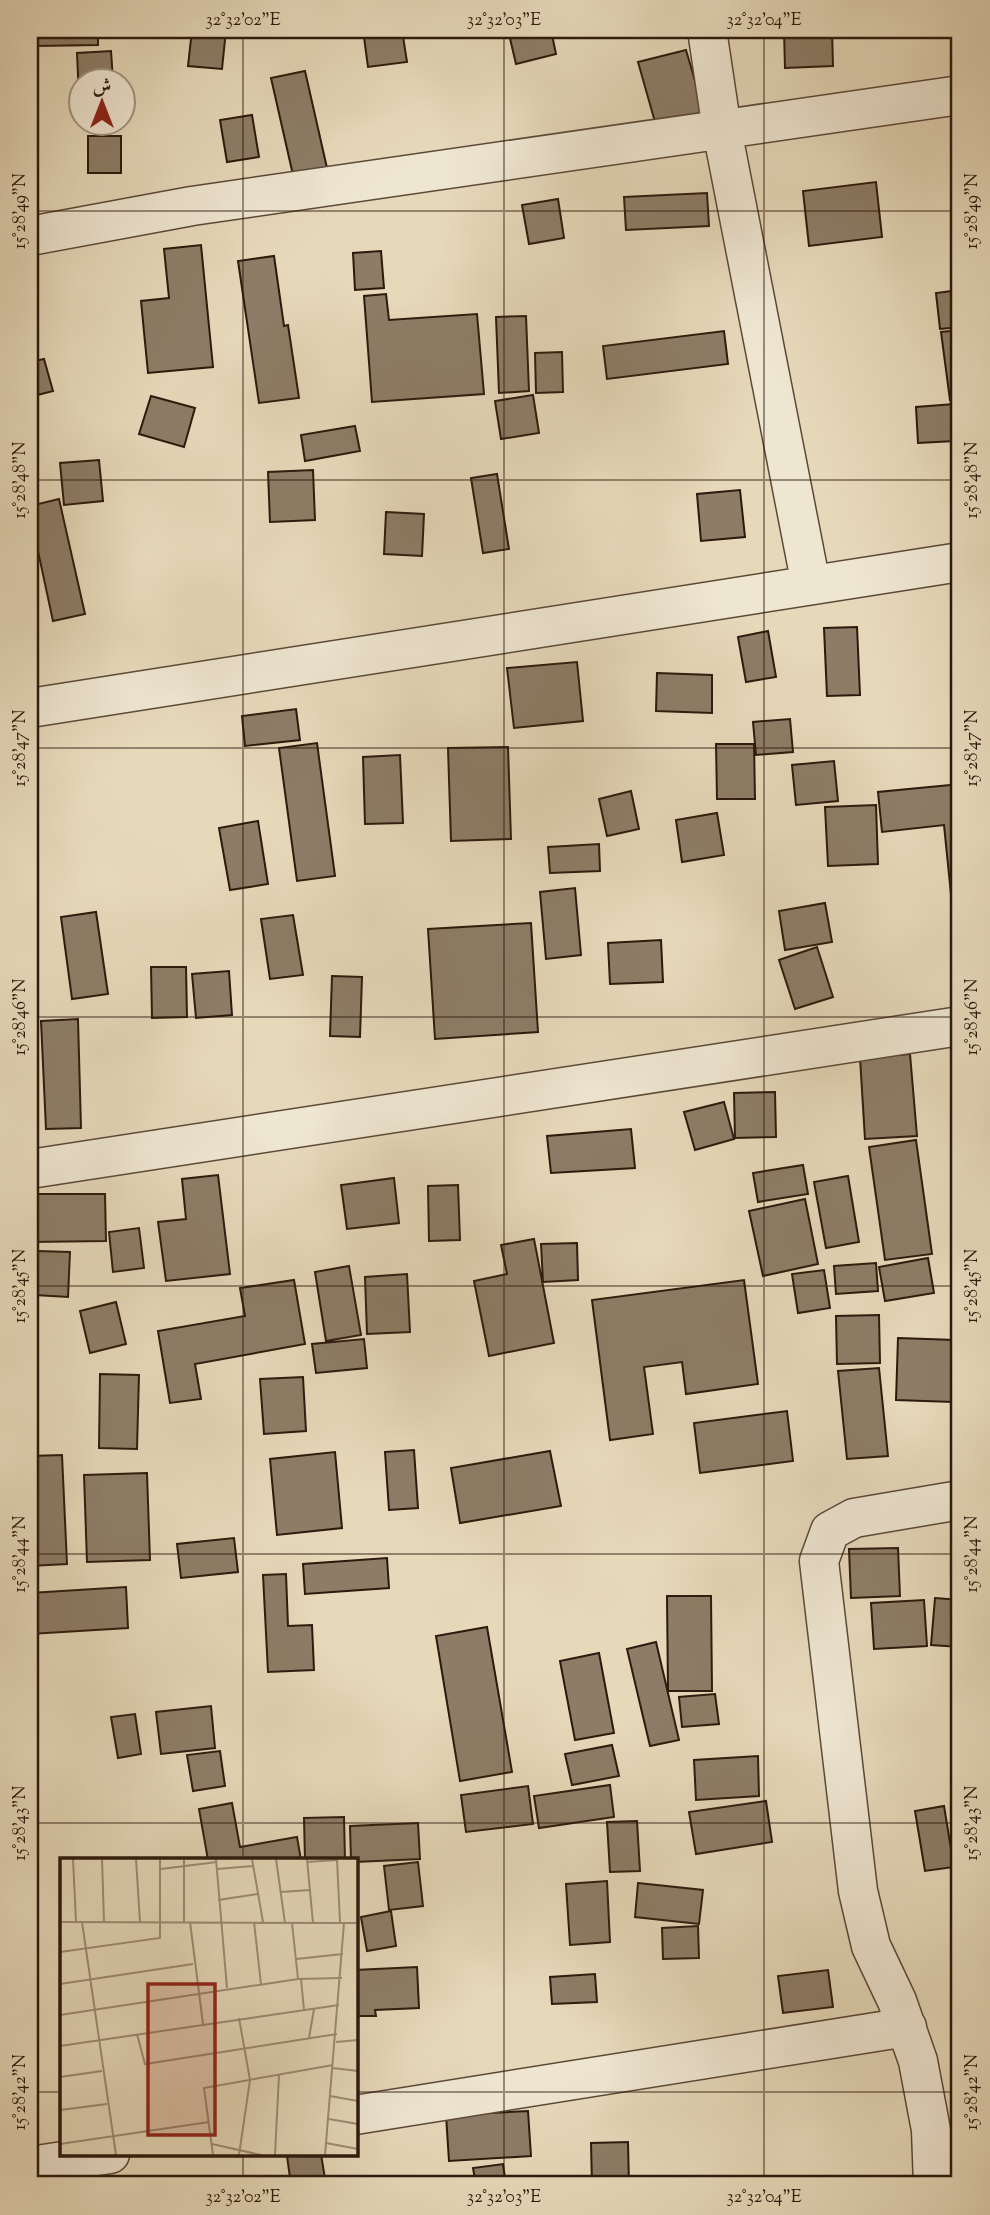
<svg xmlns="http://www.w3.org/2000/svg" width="990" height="2215" font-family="'Sorts Mill Goudy',Amiri,serif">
	<rect width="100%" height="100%" fill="#e6d9ba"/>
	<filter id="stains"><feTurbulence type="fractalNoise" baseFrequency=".00286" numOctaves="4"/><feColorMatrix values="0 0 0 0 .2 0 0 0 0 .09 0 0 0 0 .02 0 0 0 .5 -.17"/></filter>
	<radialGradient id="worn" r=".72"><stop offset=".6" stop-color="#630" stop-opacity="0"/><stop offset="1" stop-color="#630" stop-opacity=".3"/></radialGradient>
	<path fill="#8d7d67" stroke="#2d190d" stroke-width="2" d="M36,30H98V45L36,46Z
		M192,30H226L222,69L188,66Z
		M363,30H402L407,62L368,67Z
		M508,30H551L556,54L516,64Z
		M784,30H832L833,66L785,68Z
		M686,50L705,115L657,129L638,62Z
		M111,51L113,80H80V120L77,53Z
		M305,71L327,168L293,175L271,78Z
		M252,115L259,157L227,162L220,120Z
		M88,136H121V173H88Z
		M876,182L882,237L809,246L803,191Z
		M707,193L709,226L626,230L624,197Z
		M558,199L564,238L529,244L522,205Z
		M201,245L213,367L148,373L141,301L169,298L164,249Z
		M381,251L384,288L355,290L353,253Z
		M274,256L284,326L288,325L299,398L259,403L238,261Z
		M960,290V327L940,329L936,293Z
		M386,294L389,320L477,314L484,394L372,402L364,296Z
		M526,316L529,391L499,393L496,317Z
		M960,330V398L950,400L941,332Z
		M724,331L728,364L607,379L603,346Z
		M562,352L563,392L536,393L535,353Z
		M44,359L53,391L30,397V362Z
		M533,395L539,433L501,439L495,401Z
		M151,396L195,408L184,447L139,434Z
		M954,404L955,441L918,443L916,407Z
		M355,426L360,451L305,461L301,435Z
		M99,460L103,501L64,505L60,463Z
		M313,470L315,520L270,522L268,472Z
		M497,474L509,549L483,553L471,478Z
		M740,490L745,537L701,541L697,494Z
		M59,499L85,614L53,621L30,514V506Z
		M386,512L424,514L422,556L384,554Z
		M857,627L860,695L827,696L824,628Z
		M768,631L776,677L746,682L738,637Z
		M577,662L583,721L514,728L507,668Z
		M657,673L712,675V713L656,711Z
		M296,709L300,740L245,746L242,716Z
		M790,719L793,752L756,755L753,722Z
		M317,743L335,876L297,881L279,748Z
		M716,744H754L755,799H717Z
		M508,747L511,839L451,841L448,748Z
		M400,755L403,823L365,824L363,757Z
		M834,761L838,801L796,805L792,765Z
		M960,784V934H955L944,825L882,832L878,792Z
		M631,791L639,829L607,836L599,799Z
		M876,805L878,864L828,866L825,807Z
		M717,813L724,855L682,862L676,820Z
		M258,821L268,884L230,890L219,828Z
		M599,844L600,871L550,873L548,847Z
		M575,888L581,955L546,959L540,892Z
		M825,903L832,942L785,950L779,911Z
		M96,912L108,994L72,999L61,917Z
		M293,915L303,975L270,979L261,919Z
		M531,923L538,1032L435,1039L428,929Z
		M661,940L663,982L610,984L608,943Z
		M817,947L833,997L795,1009L779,960Z
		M151,967H186L187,1017L152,1018Z
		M229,971L232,1015L196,1018L192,974Z
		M332,976L362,977L360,1037L330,1036Z
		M78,1019L81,1128L46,1129L41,1021Z
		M910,1054L917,1136L865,1139L860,1058Z
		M775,1092L776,1137L735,1138L734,1093Z
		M724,1102L734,1139L695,1150L684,1112Z
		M631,1129L635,1168L551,1173L547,1136Z
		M916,1140L932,1254L885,1260L869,1147Z
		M803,1165L808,1194L758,1202L753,1173Z
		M218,1175L230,1274L166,1281L158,1222L186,1219L182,1179Z
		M848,1176L859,1242L826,1248L814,1182Z
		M394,1178L399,1223L347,1229L341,1185Z
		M458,1185L460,1240L429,1241L428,1186Z
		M30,1194H105L106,1241L30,1242Z
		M805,1199L818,1264L763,1276L749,1211Z
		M139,1228L144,1268L113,1272L109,1232Z
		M534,1239L554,1343L489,1356L474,1281L507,1274L501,1245Z
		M577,1243L578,1280L543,1282L541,1244Z
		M37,1251L70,1252L68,1297L35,1295Z
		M928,1258L934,1293L885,1301L879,1267Z
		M876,1263L878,1291L836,1294L834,1266Z
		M349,1266L361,1335L326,1341L315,1272Z
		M824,1270L830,1308L798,1313L792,1274Z
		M407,1274L410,1332L367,1334L365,1277Z
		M294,1280L305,1344L195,1364L201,1399L170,1403L158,1331L245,1316L240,1288Z
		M744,1280L758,1384L686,1394L682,1362L644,1367L653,1434L610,1440L592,1300Z
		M116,1302L126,1344L90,1353L80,1311Z
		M879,1315L880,1363L837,1364L836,1316Z
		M898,1338L955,1340L953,1402L896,1400Z
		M364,1339L367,1368L316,1373L312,1344Z
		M879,1368L888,1456L847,1459L838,1371Z
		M100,1374L139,1375L137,1449L99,1448Z
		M303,1377L306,1431L264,1434L260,1379Z
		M787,1411L793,1461L700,1473L694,1423Z
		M414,1450L418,1508L389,1510L385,1452Z
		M550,1451L561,1506L460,1523L451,1468Z
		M335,1452L342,1528L277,1535L270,1459Z
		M62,1455L67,1564L30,1566V1456Z
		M147,1473L150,1560L87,1562L84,1475Z
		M234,1538L238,1572L181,1578L177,1544Z
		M898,1548L900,1596L851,1598L849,1549Z
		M387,1558L389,1588L305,1594L303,1564Z
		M286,1574L288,1626L312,1625L314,1670L268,1672L263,1575Z
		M126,1587L128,1628L30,1634V1593Z
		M667,1596H711L712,1691H668Z
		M935,1598L960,1600V1647L931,1645Z
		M924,1600L927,1646L874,1649L871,1603Z
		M487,1627L512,1772L460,1781L436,1636Z
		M656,1642L679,1740L650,1746L627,1649Z
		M599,1653L614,1733L575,1740L560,1661Z
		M715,1694L719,1724L682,1727L679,1697Z
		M211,1706L215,1748L161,1754L156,1712Z
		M135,1714L141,1754L118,1758L111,1717Z
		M612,1745L619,1776L572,1785L565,1754Z
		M220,1751L225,1786L193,1791L187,1755Z
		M758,1756L759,1796L696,1800L694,1760Z
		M610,1785L614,1817L539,1828L534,1796Z
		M528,1786L533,1824L466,1832L461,1795Z
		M766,1801L772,1842L696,1854L689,1812Z
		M232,1803L240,1847L297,1837L301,1860H208L199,1809Z
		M944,1806L954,1867L925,1871L915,1811Z
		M344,1817L345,1860H305L304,1818Z
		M637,1821L640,1871L610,1872L607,1822Z
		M418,1823L420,1859L355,1862L351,1860L350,1826Z
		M418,1862L423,1906L389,1910L384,1866Z
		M607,1881L610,1942L570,1945L566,1884Z
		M638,1883L703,1890L699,1924L635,1917Z
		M391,1911L396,1946L367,1951L361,1917Z
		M698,1926L699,1958L663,1959L662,1928Z
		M417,1967L419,2008L375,2010L376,2016H355V1970Z
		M828,1970L833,2007L783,2013L778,1976Z
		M595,1974L597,2002L552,2004L550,1977Z
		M960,1997V2029L954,2030L951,1998Z
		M528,2111L531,2156L449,2161L446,2115Z
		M628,2142L629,2185H592L591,2143Z
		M299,2154H321L326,2185H291L287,2156Z
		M503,2164L506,2185H476L473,2168Z"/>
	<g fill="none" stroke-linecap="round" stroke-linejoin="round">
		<g stroke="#5b4938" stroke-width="41">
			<path id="street" d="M707,30L722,130L811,585
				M30,236L192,206L960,95
				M30,708L960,562
				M30,1169L960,1026
				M355,2115L907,2027
				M30,2166L110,2154
				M933,2185L931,2130L918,2061L897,2001L871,1946L858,1891L819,1561L830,1531L854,1518L960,1500"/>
		</g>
		<use href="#street" stroke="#efe6d2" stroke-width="38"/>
	</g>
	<path fill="none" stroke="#2d190d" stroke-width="2" stroke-opacity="0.45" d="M243,30V1860M504,30V2185M764,30V2185M30,211H960M30,480H960M30,748H960M30,1017H960M30,1286H960M30,1554H960M30,1823H960M30,2092H61M355,2092H960M243,2154V2185"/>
	<g transform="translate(60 1858)">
		<rect width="298" height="298" fill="#e6d9ba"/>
		<path fill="none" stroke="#9c8c75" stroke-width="2" d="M13,1L16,64M42,1L44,64M76,1L80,64M124,1V64M156,1L167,130M192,1L203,64M216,1L225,65M247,1L253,65M277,1L280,65M247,4L277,2M101,11L157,4M157,11L193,8M221,34L250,32M158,42L198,36M0,64L298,65M22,64L56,297M130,64L143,166M194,64L201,126M232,65L238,121M0,94L100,80V1M236,101L283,96M241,121L244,152M0,126L133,106M0,157L238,121L282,120M77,176L85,206L277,176M249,180L254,151M276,184L298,182M0,188L279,147M273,210L298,213M0,219L42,213M270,238L298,243M0,252L47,246M269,261L298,266M266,285L298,291M0,286L149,264M152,286L201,297M153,297L144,230L273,207M179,297L190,222L179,160M215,297L219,217M265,297L284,65"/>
		<path fill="#8f2418" fill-opacity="0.15" stroke="#8f2418" stroke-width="3.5" d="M88,126H155V277H88Z"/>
		<rect width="298" height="298" fill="none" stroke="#2d190d" stroke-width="3.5"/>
	</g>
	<rect width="990" height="2215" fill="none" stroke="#e6d9ba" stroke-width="77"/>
	<g transform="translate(102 102)"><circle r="33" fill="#efe6d2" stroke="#a19483" stroke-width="2"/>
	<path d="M0-5L12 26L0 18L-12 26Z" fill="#8f2418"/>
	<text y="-10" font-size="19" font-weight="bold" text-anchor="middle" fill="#2d190d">ش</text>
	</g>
	<rect x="38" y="38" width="913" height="2138" fill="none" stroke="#2d190d" stroke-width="2.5"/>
	<g font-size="18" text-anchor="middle" fill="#2d190d">
		<text x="243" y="25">32°32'02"E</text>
		<text x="504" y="25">32°32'03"E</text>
		<text x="764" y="25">32°32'04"E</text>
		<text transform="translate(19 211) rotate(-90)" y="6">15°28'49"N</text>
		<text transform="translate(971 211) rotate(-90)" y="6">15°28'49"N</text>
		<text transform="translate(19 480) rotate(-90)" y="6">15°28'48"N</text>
		<text transform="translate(971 480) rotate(-90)" y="6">15°28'48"N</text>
		<text transform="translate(19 748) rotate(-90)" y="6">15°28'47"N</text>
		<text transform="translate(971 748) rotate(-90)" y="6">15°28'47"N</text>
		<text transform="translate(19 1017) rotate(-90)" y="6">15°28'46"N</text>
		<text transform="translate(971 1017) rotate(-90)" y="6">15°28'46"N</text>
		<text transform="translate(19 1286) rotate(-90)" y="6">15°28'45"N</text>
		<text transform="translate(971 1286) rotate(-90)" y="6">15°28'45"N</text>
		<text transform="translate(19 1554) rotate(-90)" y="6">15°28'44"N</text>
		<text transform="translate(971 1554) rotate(-90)" y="6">15°28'44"N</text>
		<text transform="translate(19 1823) rotate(-90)" y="6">15°28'43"N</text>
		<text transform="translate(971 1823) rotate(-90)" y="6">15°28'43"N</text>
		<text transform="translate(19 2092) rotate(-90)" y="6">15°28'42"N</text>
		<text transform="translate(971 2092) rotate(-90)" y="6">15°28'42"N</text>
		<text x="243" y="2202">32°32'02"E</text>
		<text x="504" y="2202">32°32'03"E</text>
		<text x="764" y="2202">32°32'04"E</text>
	</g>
	<rect width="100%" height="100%" filter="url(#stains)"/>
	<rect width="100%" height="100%" fill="url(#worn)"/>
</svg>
